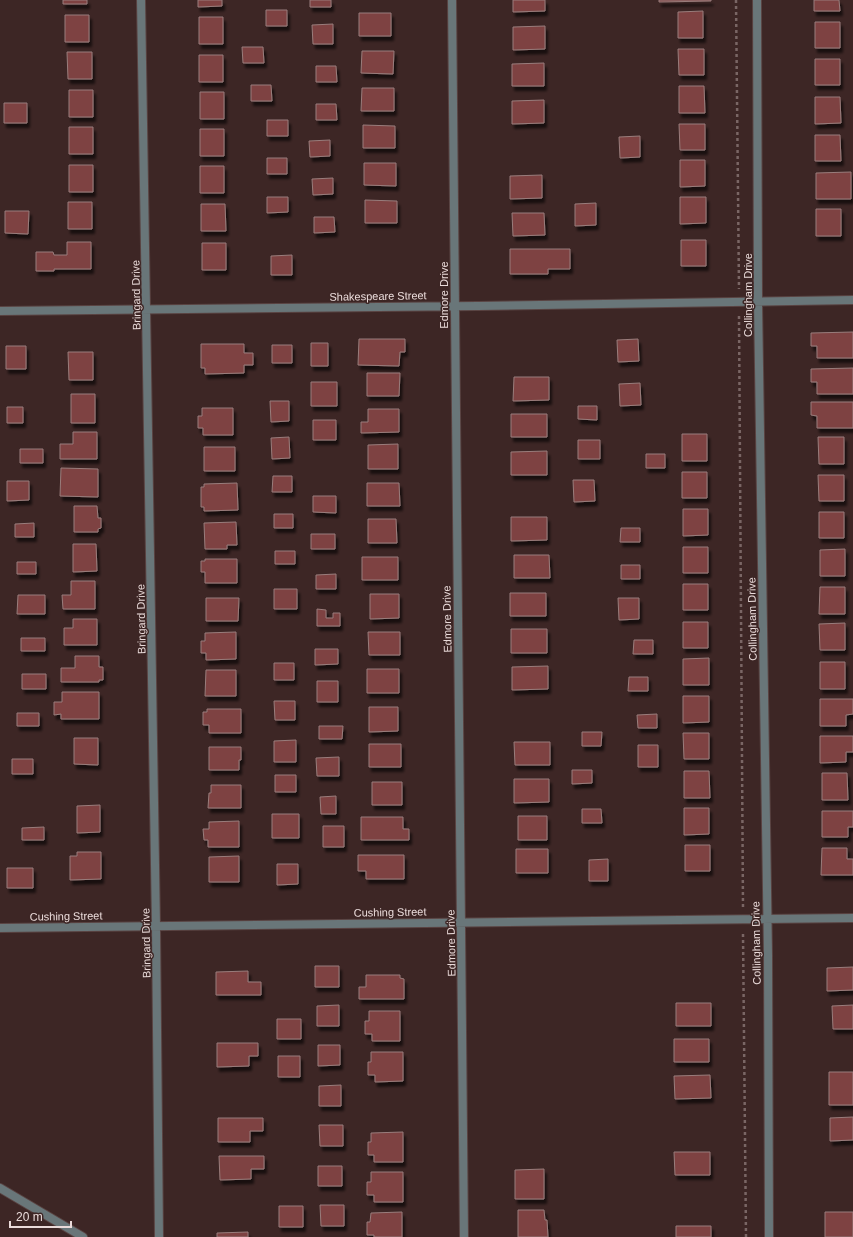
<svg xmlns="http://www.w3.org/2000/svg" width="853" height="1237" font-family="Helvetica,sans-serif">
	<defs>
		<filter id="shadow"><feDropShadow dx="2.5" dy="4.5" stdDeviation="1" flood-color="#0009"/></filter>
	</defs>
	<rect width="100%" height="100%" fill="#3d2625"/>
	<path fill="#7e4342" stroke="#997d7c" filter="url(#shadow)" d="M63,0H87V4H63Z
		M198,0H222V6L198,7Z
		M310,0H331V7H310Z
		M513,0H545V11L513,12Z
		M659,0H711V1L659,2Z
		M814,0H839L840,11H814Z
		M266,10H287V26H266Z
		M703,11V38H678V12Z
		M359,13H391V36H359Z
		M65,15H89V42H65Z
		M199,17H223V44H199Z
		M815,22H840V48H815Z
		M333,24V44H313L312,25Z
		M545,26V49L513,50V27Z
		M242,47H263L264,63H243Z
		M678,49H704V75H679Z
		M362,51H394L393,74L361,73Z
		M67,52H92V79H68Z
		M199,55H223V82H199Z
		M815,59H840V85H815Z
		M544,63V86H512V64Z
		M316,66H336L337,82H316Z
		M251,85H271L272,101H251Z
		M679,86H704L705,113H679Z
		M362,88H394V111H361Z
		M69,90H93V117H69Z
		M200,92H224V119H200Z
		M815,97H840L841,123L815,124Z
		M544,100V123L512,124V101Z
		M4,103H27V123H4Z
		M316,104H336L337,120H316Z
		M267,120H288V136H267Z
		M679,124H705V150H680Z
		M363,125L395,126V148H363Z
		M69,127H93V154H69Z
		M200,129H224V156H200Z
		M815,135H840L841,161H815Z
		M640,136V157L620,158L619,137Z
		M330,140V156L310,157L309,141Z
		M267,158H287V174H267Z
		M680,160H705V186L680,187Z
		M364,163H396V186L364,185Z
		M69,165H93V192H69Z
		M200,166H224V193H200Z
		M851,172V199H816V173Z
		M542,175V198L510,199V176Z
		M333,178V194L313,195L312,179Z
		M267,197H288V212L267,213Z
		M680,197H706V223L680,224Z
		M365,200L397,201V223H365Z
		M68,202H92V229H68Z
		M596,203V225L575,226V204Z
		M201,204H225L226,231H201Z
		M816,209H841V236H816Z
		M5,211H29L28,234L5,233Z
		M512,213H544L545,235L513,236Z
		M314,217H334L335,232L314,233Z
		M681,240H706V266H681Z
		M67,242H91V269H54V271H36V252H53L54,255H67Z
		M202,243H226V270H202Z
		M510,249H570V269H548V274H510Z
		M292,255V275H271V256Z
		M853,332V358H817V346H811V333Z
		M359,339H405V352H400L399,366L358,365Z
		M638,339L639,361L618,362L617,340Z
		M311,343H328V366H311Z
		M201,344H244V353H253V365H244V373L205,374V368H201Z
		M272,345H292V363H272Z
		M6,346H26V369H6Z
		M68,352H93V380H69Z
		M853,368V394H817V382H811V369Z
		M367,373H400L399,396H367Z
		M514,377H549V400L513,401Z
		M311,382H337V406H311Z
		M640,383L641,405L620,406L619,384Z
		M71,394H95V423H71Z
		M270,401H289V421L271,422Z
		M811,402H853V428H817V416L811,415Z
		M578,406H597V420L578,419Z
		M7,407H23V423H7Z
		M202,408H233V435H203V428H198V416H202Z
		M368,409H399V432L361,433V422H368Z
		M511,414H547V437H511Z
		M313,420H336V440H313Z
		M73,432H97V459H60V444H73Z
		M682,434H707V461H682Z
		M289,437L290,458L272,459L271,438Z
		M818,437H844V464H819Z
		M578,440H600V459H578Z
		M398,444V469H368V445Z
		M204,447H235V471H204Z
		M20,449H43V463H20Z
		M547,451V475H511V452Z
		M646,454H665V468H646Z
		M61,468L98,469V497L60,496Z
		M682,472H707V498H682Z
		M818,475H844V501H819Z
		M273,476H292V492H272Z
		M573,480H594L595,501L574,502Z
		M7,481H29V500L7,501Z
		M237,483L238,510L204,511V507H201V487H204V484Z
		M367,483H399L400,506H367Z
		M313,496H336V513L313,512Z
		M74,506H97L98,518H101V528L98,529V532H74Z
		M683,509H708V535L683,536Z
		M819,512H844V538H819Z
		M274,514H293V528H274Z
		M511,517H547V540L511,541Z
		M368,519H396L397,543H368Z
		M236,522L237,545H227V549H205L204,523Z
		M34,523V537H15V524Z
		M621,528H640V542H620Z
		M311,534H335V549H311Z
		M73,544H96L97,571L73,572Z
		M683,547H708V573H683Z
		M845,549V576H820V550Z
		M275,551H295V564H275Z
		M514,555H549L550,578H514Z
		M362,557H398V580H362Z
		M205,559H237V583H205V572H201V561H205Z
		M17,562H36V574H17Z
		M621,565H640V579H621Z
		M336,574V589H316V575Z
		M71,581H95V609H63L62,595H71Z
		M683,584H708V610H683Z
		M820,587H845V614H819Z
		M274,589H297V609H274Z
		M510,593H546V616H510Z
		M370,594H399V618L370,619Z
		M18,595H45V614H17Z
		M206,598H239L238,621H206Z
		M618,598H639V619L619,620Z
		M317,609L326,610V618H333V613H340V626H317Z
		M73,619H97V645H64V628H73Z
		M683,622H708V648H683Z
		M845,623V650H820L819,624Z
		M511,629H547V653H511Z
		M236,632V659L206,660V653H201V641H205V633Z
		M368,632H400V655H369Z
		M21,638H45V651H21Z
		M634,640H653V654H633Z
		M315,649H338V664L315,665Z
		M75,656H99V667H103V680H99V682H61V668H75Z
		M709,658V685H683V659Z
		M820,662H845V689H820Z
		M274,663H294V680H274Z
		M548,666V689L512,690V667Z
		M367,669H399V693H367Z
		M206,670H236V696H205Z
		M22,674H46V689H22Z
		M629,677H648V691H628Z
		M317,681H338V702H317Z
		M62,692H99V719H61V714L54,715V702H62Z
		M683,696H709V722L683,723Z
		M820,699H853V714L846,715V726H820Z
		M274,701H295V720H275Z
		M369,707H398V731L369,732Z
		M207,709H241V733H209V725H203V712H207Z
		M17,713H39V726H17Z
		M657,714V728H638L637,715Z
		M319,726H343L342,739H319Z
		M582,732H602L601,746H582Z
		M683,733H709V759H684Z
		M820,736H853V752H846V762L820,763Z
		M74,738H98V765L74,764Z
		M296,740V762H274V741Z
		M514,742H550V765H515Z
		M369,744H401V767H369Z
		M638,745H658V767H638Z
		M209,747H241V760H239V770H209Z
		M339,757V776H317L316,758Z
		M12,759H33V774H12Z
		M572,770H592V783L572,784Z
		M684,771H709L710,798H684Z
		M822,773H847L848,800H822Z
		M275,775H296V792H275Z
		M514,779H549V802L514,803Z
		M372,782H402V805H372Z
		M211,785H241V808H208L209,793H211Z
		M336,796V814H321L320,797Z
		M100,805V832L77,833V806Z
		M684,808H709V834L684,835Z
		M582,809H601L602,823H582Z
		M822,811H853V827H848V837H822Z
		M272,814H299V838H272Z
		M518,816H547V840H518Z
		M361,817H403V829H409V840H361Z
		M239,821V847H208V840H204L203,829H209V822Z
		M323,826H344V847H323Z
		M44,827V840H22V828Z
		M685,845H710V871H685Z
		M822,848H847V859H853V875H821Z
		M516,849H548V873H516Z
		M77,852H101V879L70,880V856H77Z
		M358,855H404V879H366V871H358Z
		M239,856V882H209V857Z
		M608,859V881H589V860Z
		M277,864H298V884L277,885Z
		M7,868H33V888H7Z
		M315,966H339V987H315Z
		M853,967V990L827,991V968Z
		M248,971V982H261V995H216V972Z
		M366,975H400V978L404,979V999H359V987H366Z
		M676,1003H711V1026H676Z
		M339,1005V1026H317V1006Z
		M853,1005V1029H833L832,1006Z
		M369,1011H400V1041H372V1034H365V1021H369Z
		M277,1019H301V1039H277Z
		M674,1039H709V1062H674Z
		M217,1043H258V1056H249V1066L217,1067Z
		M318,1045H340V1065L318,1066Z
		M371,1052H403V1081L375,1082V1075H368V1062H371Z
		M278,1056H300V1077H278Z
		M829,1072H853V1105H829Z
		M710,1075L711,1098L675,1099L674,1076Z
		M341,1085V1106H319V1086Z
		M853,1117V1140L830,1141V1118Z
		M218,1118H263V1131H250V1142H218Z
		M319,1125H343V1146H320Z
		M403,1132V1162H374V1155H368V1142H371V1133Z
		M674,1152H710V1175H675Z
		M219,1156H264V1169H251V1179L220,1180Z
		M318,1166H342V1186H318Z
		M544,1169V1199H515V1170Z
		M371,1172H403V1202H374V1195H367V1182H371Z
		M320,1205H344V1226H321Z
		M279,1206H303V1227H279Z
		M518,1210H544L545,1220H547L548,1237H518Z
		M402,1212V1237H374V1235H367V1222H370L371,1213Z
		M825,1212H853V1237H825Z
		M676,1226H711V1237H676Z
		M248,1232V1237H217V1233Z"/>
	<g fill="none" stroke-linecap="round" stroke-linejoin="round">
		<g stroke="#594342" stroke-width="10">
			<path id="service" d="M0,1188L83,1237"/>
		</g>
		<g stroke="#594342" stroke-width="10">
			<path id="minor" d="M141,0L156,926L159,1237
				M452,0L464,1237
				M757,0L758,302L768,955L769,1237
				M0,311L478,306L853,300
				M0,928L853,918"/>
		</g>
		<path stroke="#7a6665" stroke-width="2.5" stroke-dasharray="3 3" stroke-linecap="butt" d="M736,0L739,289
			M739,316L743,907
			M743,934L746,1237"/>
		<use href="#service" stroke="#697679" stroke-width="8"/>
		<use href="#minor" stroke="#697679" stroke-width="8"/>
	</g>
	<g text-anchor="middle" stroke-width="3" stroke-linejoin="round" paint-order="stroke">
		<g font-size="11" fill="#eadbda" stroke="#3d2625">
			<text transform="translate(136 295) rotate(-91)" y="4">Bringard Drive</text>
			<text transform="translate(444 295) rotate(-90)" y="4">Edmore Drive</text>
			<text transform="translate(748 295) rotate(-90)" y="4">Collingham Drive</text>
			<text transform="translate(378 296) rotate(-1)" y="4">Shakespeare Street</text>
			<text transform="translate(141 619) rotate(-91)" y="4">Bringard Drive</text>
			<text transform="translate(447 619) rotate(-91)" y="4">Edmore Drive</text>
			<text transform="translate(752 619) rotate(-91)" y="4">Collingham Drive</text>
			<text transform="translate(390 912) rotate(-1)" y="4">Cushing Street</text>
			<text transform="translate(66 916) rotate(-1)" y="4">Cushing Street</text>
			<text transform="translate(146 943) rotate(-91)" y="4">Bringard Drive</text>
			<text transform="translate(451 943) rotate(-91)" y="4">Edmore Drive</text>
			<text transform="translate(756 943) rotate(-91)" y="4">Collingham Drive</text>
		</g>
	</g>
	<path d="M10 1221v6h61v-6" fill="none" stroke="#eadbda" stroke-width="2"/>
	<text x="16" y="1221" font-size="12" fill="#eadbda" stroke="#3d2625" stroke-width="3" paint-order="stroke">20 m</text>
</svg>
